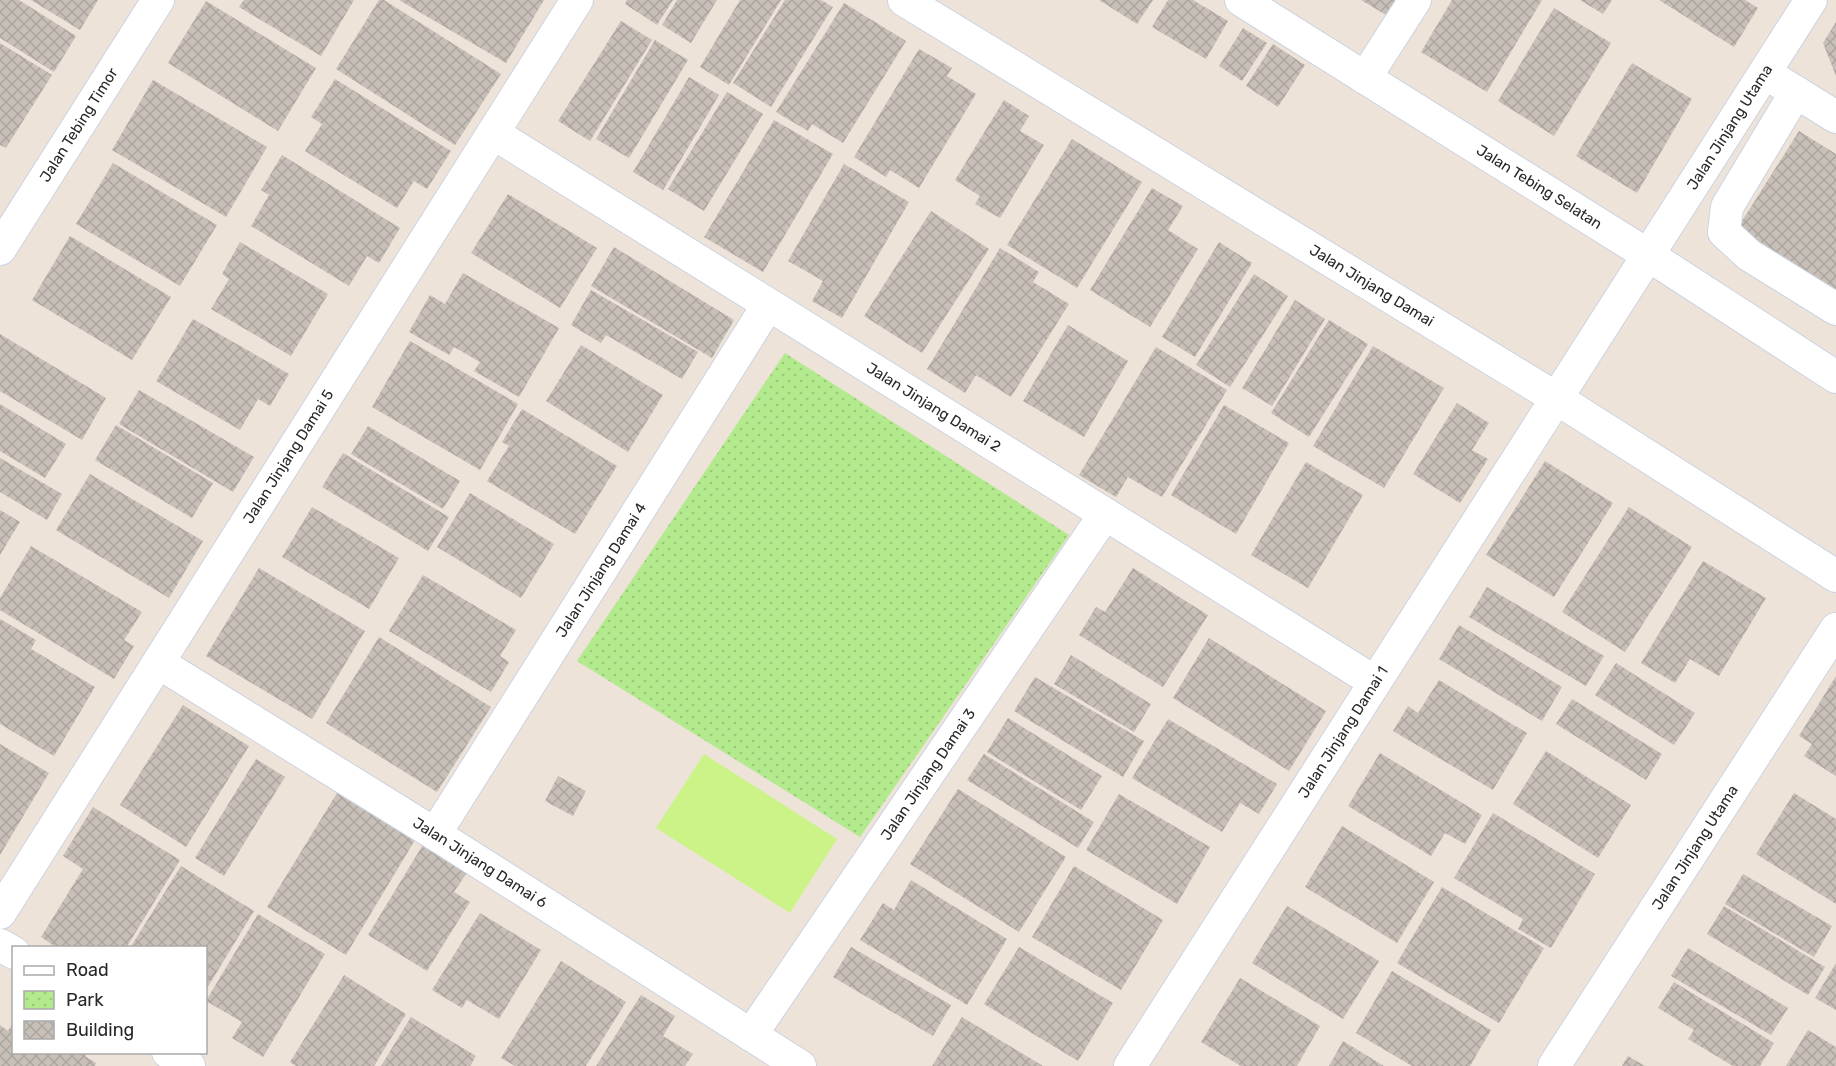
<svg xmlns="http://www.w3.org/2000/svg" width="1836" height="1066" font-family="Rubik,sans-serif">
	<defs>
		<pattern id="park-dots" width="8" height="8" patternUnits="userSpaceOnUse" patternTransform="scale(1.5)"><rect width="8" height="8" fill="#b3ea8e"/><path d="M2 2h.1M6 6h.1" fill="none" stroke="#9ac97a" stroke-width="1.8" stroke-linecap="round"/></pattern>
		<pattern id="building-cross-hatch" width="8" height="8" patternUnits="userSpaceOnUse" patternTransform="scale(1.5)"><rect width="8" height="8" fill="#c8c0b8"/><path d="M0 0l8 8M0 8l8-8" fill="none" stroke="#aca59e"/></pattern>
	</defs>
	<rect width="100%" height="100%" fill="#ede3d8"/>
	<path fill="url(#park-dots)" d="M785,353L1069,535L860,837L577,661Z"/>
	<path fill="#ccf388" d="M704,754L837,839L790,913L656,828Z"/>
	<path fill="url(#building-cross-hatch)" d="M0,0H19L76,36L54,72L0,38Z
		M31,0H98L80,30Z
		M244,0H354L321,56L239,7Z
		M379,0H384L501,74L455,145L336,69Z
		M399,0H544L506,63Z
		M627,0H673L657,25L625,4Z
		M677,0H717L691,43L662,25Z
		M740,0H781L729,85L700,67Z
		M785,0H821L833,7L771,107L733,83Z
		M1099,0H1153L1137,24Z
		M1168,0H1193L1228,21L1206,59L1152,27Z
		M1361,0H1395L1386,15Z
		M1452,0H1542L1487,92L1421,52Z
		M1580,0H1612L1603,14Z
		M1659,0H1745L1758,8L1734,47Z
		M206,1L316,68L278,131L168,63Z
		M844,3L906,41L843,143L812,124L808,131L776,112Z
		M1554,8L1611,43L1554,136L1498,101Z
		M621,21L652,40L590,141L558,121Z
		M1836,22V76L1823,43Z
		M1243,28L1267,43L1242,81L1219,66Z
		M655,40L688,60L629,158L596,139Z
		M0,43L52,75L6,148L0,145Z
		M1273,44L1305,65L1278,107L1246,86Z
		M919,49L952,68L947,76L976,94L919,188L890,170L886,177L854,157Z
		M1632,63L1692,99L1637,193L1576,156Z
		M689,77L719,95L663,190L633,172Z
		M335,79L451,151L427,189L414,181L397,208L305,151L322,124L311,117Z
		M153,80L267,147L226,217L112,150Z
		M727,92L763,114L704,211L668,189Z
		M1004,100L1029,116L1020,131L1044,145L1000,218L975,204L980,196L955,180Z
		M774,120L833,154L763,272L704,237Z
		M1799,131L1836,154V295L1735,232Z
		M1072,139L1142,182L1077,288L1007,245Z
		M282,155L400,228L379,263L367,256L349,286L251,226L269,195L261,190Z
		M113,163L217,225L180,286L76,224Z
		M844,164L909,202L842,318L812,301L823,281L788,261Z
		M1152,188L1183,206L1168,230L1198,249L1150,327L1090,290Z
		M508,194L597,248L560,308L471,253Z
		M931,211L989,249L922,353L864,316Z
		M70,236L171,297L132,360L32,300Z
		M240,242L328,294L291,356L211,309L229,279L222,274Z
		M1219,242L1252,263L1195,357L1162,337Z
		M614,247L734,320L712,358L591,286Z
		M1000,248L1039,272L1033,282L1069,304L1011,397L976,375L965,393L927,369Z
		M463,273L559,328L519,397L474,371L480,362L454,347L449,355L409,332L430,295L445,304Z
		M1254,274L1288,296L1230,387L1196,365Z
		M591,290L698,352L682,379L606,335L601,343L571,325Z
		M1295,300L1325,319L1272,406L1242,388Z
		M193,319L289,374L270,406L258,399L240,430L156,381Z
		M1329,320L1368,344L1309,437L1271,413Z
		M1068,325L1128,361L1084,437L1023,401Z
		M0,334L106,398L82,440L0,391Z
		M410,341L518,404L480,470L372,407Z
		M581,345L663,395L628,452L546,401Z
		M1373,346L1444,388L1384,488L1313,446Z
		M1156,347L1227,390L1162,497L1128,477L1116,497L1079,475Z
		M139,390L254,457L233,492L119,424Z
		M1457,403L1489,423L1472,450L1488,459L1460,503L1413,474Z
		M0,404L66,444L45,478L0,451Z
		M1224,405L1289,443L1236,534L1171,495Z
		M522,409L617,466L575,534L487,481L509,446L502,442Z
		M116,425L213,483L192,518L95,460Z
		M368,426L460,481L443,509L351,454Z
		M343,453L449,517L428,551L322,487Z
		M0,458L62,494L47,520L0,492Z
		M1545,461L1613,503L1554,597L1486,555Z
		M1306,462L1363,495L1308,588L1251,555Z
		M90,474L203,541L169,598L56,530Z
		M470,493L554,544L521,598L437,547Z
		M312,507L399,558L369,609L282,557Z
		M1629,507L1692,547L1625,652L1562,612Z
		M0,510L20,522L0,555Z
		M31,546L142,612L124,640L134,646L114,679L0,610V598Z
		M1703,561L1766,598L1719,676L1690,659L1675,683L1641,663Z
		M259,568L365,631L312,719L206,656Z
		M1133,568L1208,615L1163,687L1079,635L1096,607L1105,612Z
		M423,575L516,630L500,656L509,662L491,692L389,631Z
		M1487,587L1604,656L1586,686L1469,617Z
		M0,619L36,640L31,649L95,687L54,756L0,724Z
		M1459,625L1562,687L1542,721L1439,659Z
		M379,637L491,707L437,792L326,723Z
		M1209,638L1326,711L1289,771L1173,698Z
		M1071,655L1151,704L1134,732L1054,684Z
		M1616,663L1695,713L1674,745L1595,695Z
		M1836,676V776L1804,756L1812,744L1799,736Z
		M1035,677L1144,741L1123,777L1014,711Z
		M1439,680L1527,733L1493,790L1393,731L1408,706L1418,713Z
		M1572,699L1662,754L1646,780L1556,724Z
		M183,705L249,746L186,847L120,805Z
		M1008,718L1102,776L1081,810L987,752Z
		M1168,719L1277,784L1259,814L1240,803L1222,832L1132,778Z
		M0,744L49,773L0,855Z
		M1546,751L1631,805L1598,858L1513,804Z
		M1380,753L1482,815L1465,844L1445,833L1431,856L1348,806Z
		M984,754L1094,822L1078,848L967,780Z
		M256,759L285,777L224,876L195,858Z
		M558,776L586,791L573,816L545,801Z
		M958,789L1066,857L1019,932L910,864Z
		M337,793L415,840L346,955L267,907Z
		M1794,793L1836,819V904L1756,854Z
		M1119,794L1210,847L1177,904L1086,850Z
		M93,807L180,860L126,948H57L41,937L83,869L63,856Z
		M1493,813L1595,874L1551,948L1518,929L1523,919L1454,878Z
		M1342,826L1434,882L1397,943L1305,887Z
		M424,843L468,871L454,892L470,902L427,971L368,935Z
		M181,866L254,911L206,990V948H130Z
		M1074,866L1163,920L1121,990L1032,937Z
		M1743,874L1832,926L1814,957L1725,904Z
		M911,880L1007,939L967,1005L860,940L883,903L894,910Z
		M1442,887L1544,948L1499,1023L1397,963Z
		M1287,906L1379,961L1343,1019L1252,963Z
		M1724,906L1825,967L1808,995L1707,934Z
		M480,913L541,950L499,1019L467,1000L462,1008L432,990Z
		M258,914L325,954L263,1057L232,1038L242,1022L206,1001Z
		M851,947L951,1005L933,1036L833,977Z
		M1019,947L1113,1003L1078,1061L984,1004Z
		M1688,948L1788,1008L1771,1035L1671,976Z
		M561,961L626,1002L586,1066H515L501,1058Z
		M1836,963V1010L1815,998Z
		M1392,971L1491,1030L1470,1066H1412L1356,1033Z
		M344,975L406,1014L374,1066H296L290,1062Z
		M1240,978L1320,1026L1297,1066H1241L1201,1042Z
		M1674,982L1774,1043L1760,1066H1733L1688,1039L1694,1030L1658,1008Z
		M641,995L675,1016L663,1036L693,1054L685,1066H596Z
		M411,1017L476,1056L470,1066H381Z
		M962,1017L1043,1066H932Z
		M14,1021V1053H87L85,1056L96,1063L95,1066H0V1025L8,1031Z
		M1808,1030L1836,1047V1066H1786Z
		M1343,1041L1384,1066H1329Z
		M1628,1056L1645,1066H1622Z"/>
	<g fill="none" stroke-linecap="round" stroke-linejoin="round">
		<g stroke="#cdd3e3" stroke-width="34">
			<g id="minor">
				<path id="s1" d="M904,0L1556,398L1836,576"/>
				<path id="s2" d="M1241,0L1648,255L1836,377"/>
				<path d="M1365,78L1415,0"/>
				<path d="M1778,81L1836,117"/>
				<path d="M1796,92L1727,207L1724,232L1749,255L1836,309"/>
				<path id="s3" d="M493,133L1375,682"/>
				<path id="s4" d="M0,249L158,0"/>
				<path id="s5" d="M159,663L435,834L800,1066"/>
				<path id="s6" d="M435,834L768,305"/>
				<path id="s7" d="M0,913L577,0"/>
				<path d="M0,945L14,953"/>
				<path id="s8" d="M751,1035L1105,514"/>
				<path d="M168,1052L189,1066"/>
				<path id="s9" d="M1130,1066L1811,0"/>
				<path id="s10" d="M1554,1066L1836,629"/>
			</g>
		</g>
		<use href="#minor" stroke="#fff" stroke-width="32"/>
	</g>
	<g text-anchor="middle" stroke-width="4.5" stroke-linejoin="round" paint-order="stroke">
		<g font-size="15" fill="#282828" stroke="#fff">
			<text dy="5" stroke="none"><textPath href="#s4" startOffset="147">Jalan Tebing Timor</textPath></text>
			<text dy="5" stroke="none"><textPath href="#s9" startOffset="1114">Jalan Jinjang Utama</textPath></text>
			<text dy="5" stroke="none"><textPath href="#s2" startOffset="352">Jalan Tebing Selatan</textPath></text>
			<text dy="5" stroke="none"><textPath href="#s1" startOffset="548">Jalan Jinjang Damai</textPath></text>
			<text dy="5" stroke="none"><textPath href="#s3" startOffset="519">Jalan Jinjang Damai 2</textPath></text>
			<text dy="5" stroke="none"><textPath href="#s7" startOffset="540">Jalan Jinjang Damai 5</textPath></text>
			<text dy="5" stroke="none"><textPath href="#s6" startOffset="312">Jalan Jinjang Damai 4</textPath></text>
			<text dy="5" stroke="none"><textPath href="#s9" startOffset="396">Jalan Jinjang Damai 1</textPath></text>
			<text dy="5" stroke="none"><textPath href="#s8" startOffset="315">Jalan Jinjang Damai 3</textPath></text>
			<text dy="5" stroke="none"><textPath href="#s10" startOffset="260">Jalan Jinjang Utama</textPath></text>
			<text dy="5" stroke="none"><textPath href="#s5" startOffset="378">Jalan Jinjang Damai 6</textPath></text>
		</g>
	</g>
	<rect x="12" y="946" width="195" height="108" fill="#ffffff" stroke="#a9a9a9" stroke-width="1.5"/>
	<rect x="24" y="966" width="30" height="9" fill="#ffffff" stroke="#a9a9a9" stroke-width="1.5"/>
	<text x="66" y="976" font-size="18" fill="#282828">Road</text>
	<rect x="24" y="991" width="30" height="18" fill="url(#park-dots)" stroke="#a9a9a9" stroke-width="1.5"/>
	<text x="66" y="1006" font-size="18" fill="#282828">Park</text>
	<rect x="24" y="1021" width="30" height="18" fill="url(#building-cross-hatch)" stroke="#a9a9a9" stroke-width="1.5"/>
	<text x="66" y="1036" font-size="18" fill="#282828">Building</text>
</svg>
